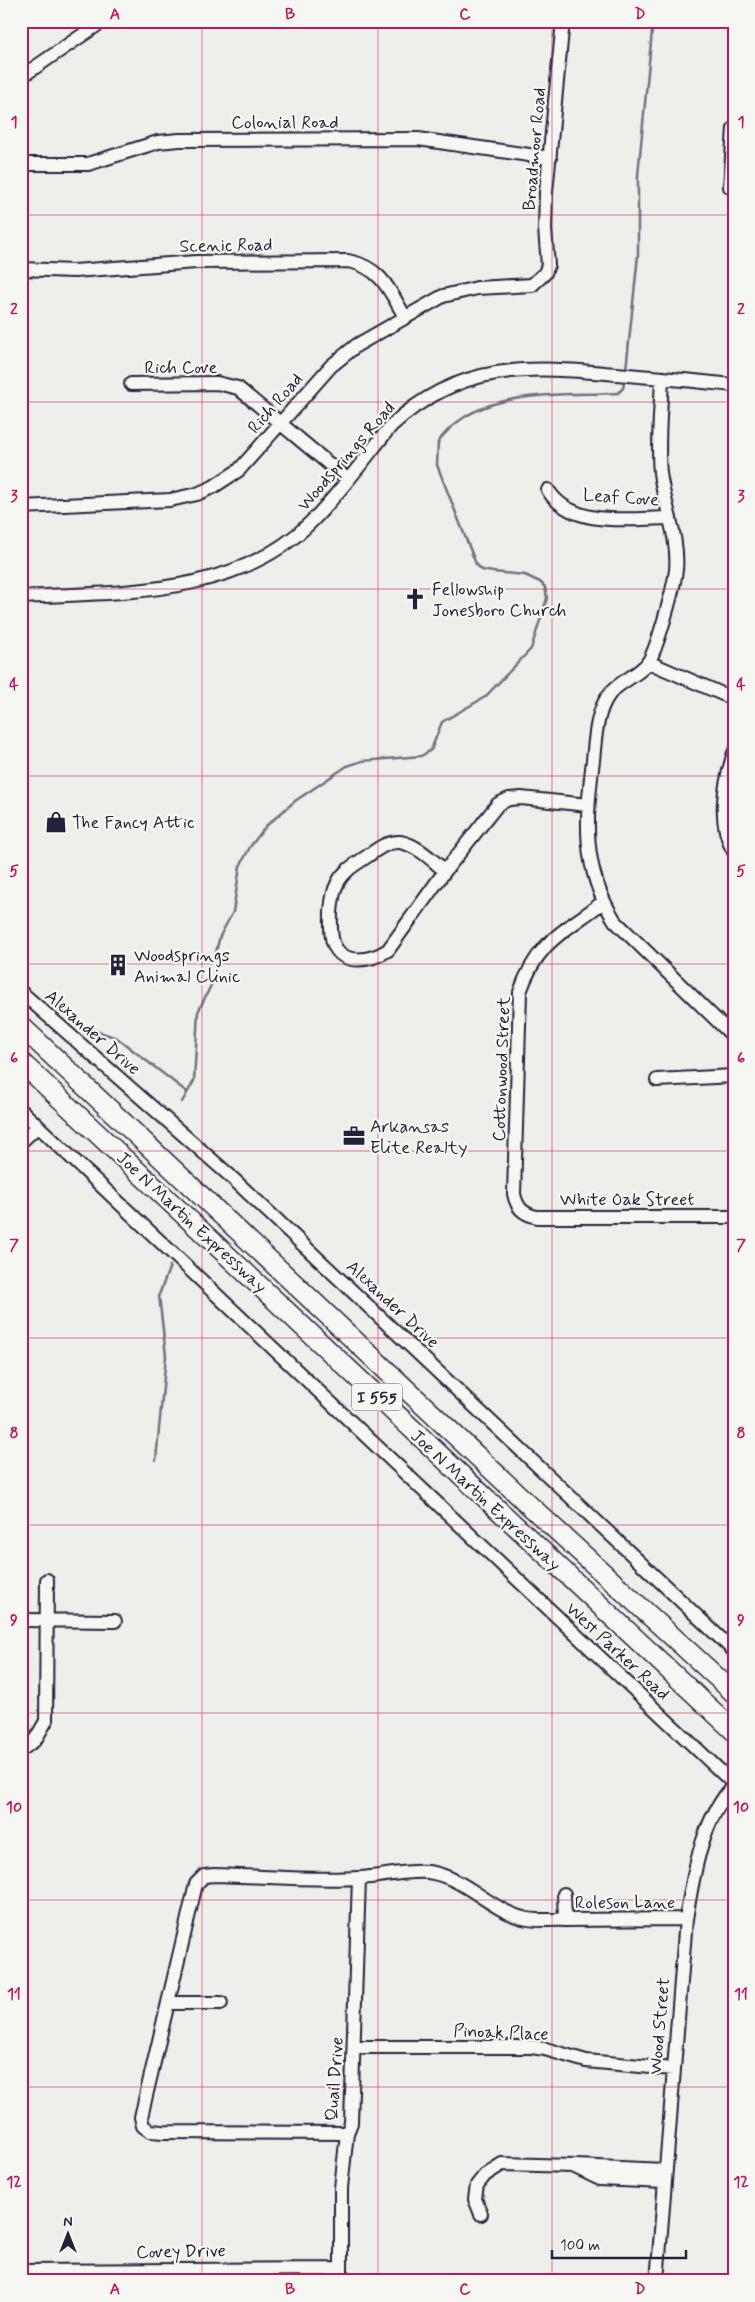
<svg xmlns="http://www.w3.org/2000/svg" width="755" height="2302" font-family="Mynerve,sans-serif">
	<rect width="100%" height="100%" fill="#eeeeeb"/>
	<filter id="ink" filterUnits="userSpaceOnUse"><feTurbulence type="fractalNoise" baseFrequency=".02" numOctaves="2"/><feDisplacementMap in="SourceGraphic" scale="10" xChannelSelector="R" yChannelSelector="G"/><feConvolveMatrix kernelMatrix="1 2 1 2 8 2 1 2 1" color-interpolation-filters="sRGB"/></filter>
	<g filter="url(#ink)">
		<g fill="none" stroke-linecap="round" stroke-linejoin="round">
			<path stroke="#727281" stroke-width="2.5" d="M626,370L638,255V175L653,21
				M82,1026L117,1038L187,1092
				M182,1102L194,1081L198,1012L214,979L216,952L220,936L233,912L240,866L250,847L266,826L295,801L347,766L362,761L421,756L431,750L442,722L485,697L531,649L547,598L545,587L540,582L525,575L493,572L482,570L476,564L437,465L438,442C477,387 558,396 618,393L623,388L625,378
				M156,1460L166,1356L159,1295L170,1266"/>
			<g stroke="#22223b" stroke-width="16">
				<path id="minor" d="M21,77L103,21
					M21,164H88L158,142L179,140L418,139L550,158
					M730,187L734,128
					M21,269L74,271L196,262L348,261C381,267 390,291 405,317
					M662,378C661,409 657,442 660,473C664,505 679,537 676,570C674,587 657,651 647,664C635,678 614,683 605,701C596,718 595,741 593,760C586,819 581,868 615,921L734,1037
					M131,384L217,383L238,388L347,479
					M548,490C572,529 631,518 670,518
					M21,507L170,500L197,494L213,487L239,470L331,366L357,345L443,296L477,288L532,285L545,273L548,265L545,229L546,192L563,21
					M21,597C118,592 237,597 311,522C340,493 365,458 391,426C459,362 529,366 616,374C655,377 694,381 734,385
					M648,662L734,699
					M734,753C724,785 717,822 734,852
					M445,871C432,860 417,845 400,842C388,841 379,848 369,855C358,863 345,869 338,882C333,891 332,901 331,912C331,921 330,933 333,942C341,967 371,961 388,950L445,871L498,804L509,799L521,798L588,805
					M603,902C563,933 538,940 520,992L514,1194C517,1208 523,1214 537,1217H734
					M21,992L228,1174L734,1651
					M657,1080L734,1076
					M21,1110L734,1784
					M21,1142L38,1126
					M21,1620L115,1621
					M21,1750L35,1740L46,1721L47,1580
					M564,1894L565,1920L686,1919
					M168,2003H221
					M355,2047H531L545,2049L586,2061L673,2069
					M347,2133L163,2132L150,2131L143,2126L141,2117L196,1884L204,1876L214,1875C262,1876 311,1881 359,1878C382,1877 405,1870 428,1872C465,1877 487,1908 523,1918C535,1922 552,1919 565,1920
					M576,2166L665,2170
					M481,2214L475,2199L477,2185L485,2175L502,2164L573,2166L600,2179L664,2182
					M21,2271L340,2269
					M341,2281V2188L347,2133L351,2123L359,1878
					M657,2281L686,1919C694,1872 701,1821 734,1785"/>
			</g>
			<g stroke="#22223b" stroke-width="22">
				<path id="highway" d="M21,1026L529,1505L734,1693
					M21,1062L734,1731"/>
			</g>
			<use href="#minor" stroke="#f6f6f2" stroke-width="12"/>
			<use href="#highway" stroke="#f6f6f2" stroke-width="19"/>
		</g>
	</g>
	<path fill="none" stroke="#c2185b" stroke-width="1" stroke-opacity="0.55" d="M202,21V2281M378,21V2281M552,21V2281M21,215H734M21,402H734M21,589H734M21,776H734M21,964H734M21,1151H734M21,1338H734M21,1525H734M21,1713H734M21,1900H734M21,2087H734"/>
	<defs>
		<g id="church-bare" transform="scale(1.725)"><path d="M-1.2-6h2.4v3.5h3.3v2.4h-3.3V6h-2.4V-.1h-3.3v-2.4h3.3Z" fill="#22223b" stroke="#f6f6f2" stroke-width="2.5" paint-order="stroke"/></g>
		<g id="shop-bare" transform="scale(1.725)"><path d="M-5-2.5h2.3a2.7 3.5 0 0 1 5.4 0H5L5.5 6h-11ZM-1.5-2.5h3a1.5 2.3 0 0 0-3 0Z" fill="#22223b" stroke="#f6f6f2" stroke-width="2.5" paint-order="stroke"/></g>
		<g id="building-bare" transform="scale(1.725)"><path d="M-4-6H4V6H1V3H-1V6H-4ZM-2.5-4.3h1.7v1.8h-1.7ZM.8-4.3h1.7v1.8H.8ZM-2.5-1h1.7V.8h-1.7ZM.8-1h1.7V.8H.8Z" fill="#22223b" stroke="#f6f6f2" stroke-width="2.5" paint-order="stroke"/></g>
		<g id="office-bare" transform="scale(1.725)"><path d="M-6-3h4V-5.5h4V-3h4V5H-6ZM-1-4.5V-3h2v-1.5ZM-6 0V1H6V0Z" fill="#22223b" stroke="#f6f6f2" stroke-width="2.5" paint-order="stroke"/></g>
	</defs>
	<g fill-rule="evenodd">
		<use href="#church-bare" x="415" y="599"/>
		<use href="#shop-bare" x="56" y="822"/>
		<use href="#building-bare" x="118" y="965"/>
		<use href="#office-bare" x="354" y="1136"/>
	</g>
	<g text-anchor="middle" stroke-width="4.5" stroke-linejoin="round" paint-order="stroke">
		<rect fill="#f6f6f2" stroke="#626272" stroke-width="1" x="352" y="1383.5" width="50" height="27" rx="4"/>
		<g font-size="16" font-weight="bold" fill="#22223b">
			<text x="377" y="1403">I 555</text>
		</g>
		<g font-size="18" fill="#22223b" stroke="#f6f6f2">
			<text x="285" y="128">Colonial Road</text>
			<text transform="translate(534 149) rotate(-85)" y="6">Broadmoor Road</text>
			<text transform="translate(226 245) rotate(-1)" y="6">Scenic Road</text>
			<text x="181" y="373">Rich Cove</text>
			<text transform="translate(275 403) rotate(-49)" y="6">Rich Road</text>
			<text transform="translate(346 456) rotate(-49)" y="6">Woodsprings Road</text>
			<text transform="translate(621 497) rotate(4)" y="6">Leaf Cove</text>
			<text transform="translate(93 1032) rotate(41)" y="6">Alexander Drive</text>
			<text transform="translate(501 1069) rotate(-88)" y="6">Cottonwood Street</text>
			<text x="627" y="1205">White Oak Street</text>
			<text transform="translate(192 1222) rotate(43)" y="6">Joe N Martin Expressway</text>
			<text transform="translate(393 1304) rotate(43)" y="6">Alexander Drive</text>
			<text transform="translate(486 1500) rotate(43)" y="6">Joe N Martin Expressway</text>
			<text transform="translate(618 1651) rotate(43)" y="6">West Parker Road</text>
			<text x="625" y="1908">Roleson Lane</text>
			<text transform="translate(659 2026) rotate(-85)" y="6">Wood Street</text>
			<text transform="translate(501 2032) rotate(2)" y="6">Pinoak Place</text>
			<text transform="translate(334 2079) rotate(-86)" y="6">Quail Drive</text>
			<text transform="translate(181 2251) rotate(-1)" y="6">Covey Drive</text>
		</g>
		<g font-size="18" fill="#22223b" stroke="#f6f6f2" text-anchor="start">
			<text x="432" y="595">Fellowship<tspan x="432" dy="21">Jonesboro Church</tspan></text>
			<text x="72" y="828">The Fancy Attic</text>
			<text x="134" y="961">Woodsprings<tspan x="134" dy="21">Animal Clinic</tspan></text>
			<text x="370" y="1132">Arkansas<tspan x="370" dy="21">Elite Realty</tspan></text>
		</g>
	</g>
	<rect width="755" height="2302" fill="none" stroke="#f6f6f2" stroke-width="55"/>
	<g transform="translate(68 2234)" stroke="#f6f6f2" stroke-width="4" paint-order="stroke">
	<path d="M0-4L9 19L0 12L-9 19Z" fill="#22223b"/>
	<text y="-8" font-size="14" font-weight="bold" text-anchor="middle" fill="#22223b">N</text>
	</g>
	<path d="M552 2250v8h134v-8" fill="none" stroke="#22223b" stroke-width="2.5"/>
	<text x="560" y="2250" font-size="15" fill="#22223b" stroke="#f6f6f2" stroke-width="4" paint-order="stroke">100 m</text>
	<rect x="28" y="28" width="700" height="2246" fill="none" stroke="#c2185b" stroke-width="2"/>
	<g font-size="16" text-anchor="middle" font-weight="bold" fill="#c2185b">
		<text x="115" y="19">A</text>
		<text x="290" y="19">B</text>
		<text x="465" y="19">C</text>
		<text x="640" y="19">D</text>
		<text x="14" y="127">1</text>
		<text x="741" y="127">1</text>
		<text x="14" y="314">2</text>
		<text x="741" y="314">2</text>
		<text x="14" y="501">3</text>
		<text x="741" y="501">3</text>
		<text x="14" y="689">4</text>
		<text x="741" y="689">4</text>
		<text x="14" y="876">5</text>
		<text x="741" y="876">5</text>
		<text x="14" y="1063">6</text>
		<text x="741" y="1063">6</text>
		<text x="14" y="1250">7</text>
		<text x="741" y="1250">7</text>
		<text x="14" y="1438">8</text>
		<text x="741" y="1438">8</text>
		<text x="14" y="1625">9</text>
		<text x="741" y="1625">9</text>
		<text x="14" y="1812">10</text>
		<text x="741" y="1812">10</text>
		<text x="14" y="1999">11</text>
		<text x="741" y="1999">11</text>
		<text x="14" y="2187">12</text>
		<text x="741" y="2187">12</text>
		<text x="115" y="2294">A</text>
		<text x="290" y="2294">B</text>
		<text x="465" y="2294">C</text>
		<text x="640" y="2294">D</text>
	</g>
</svg>
